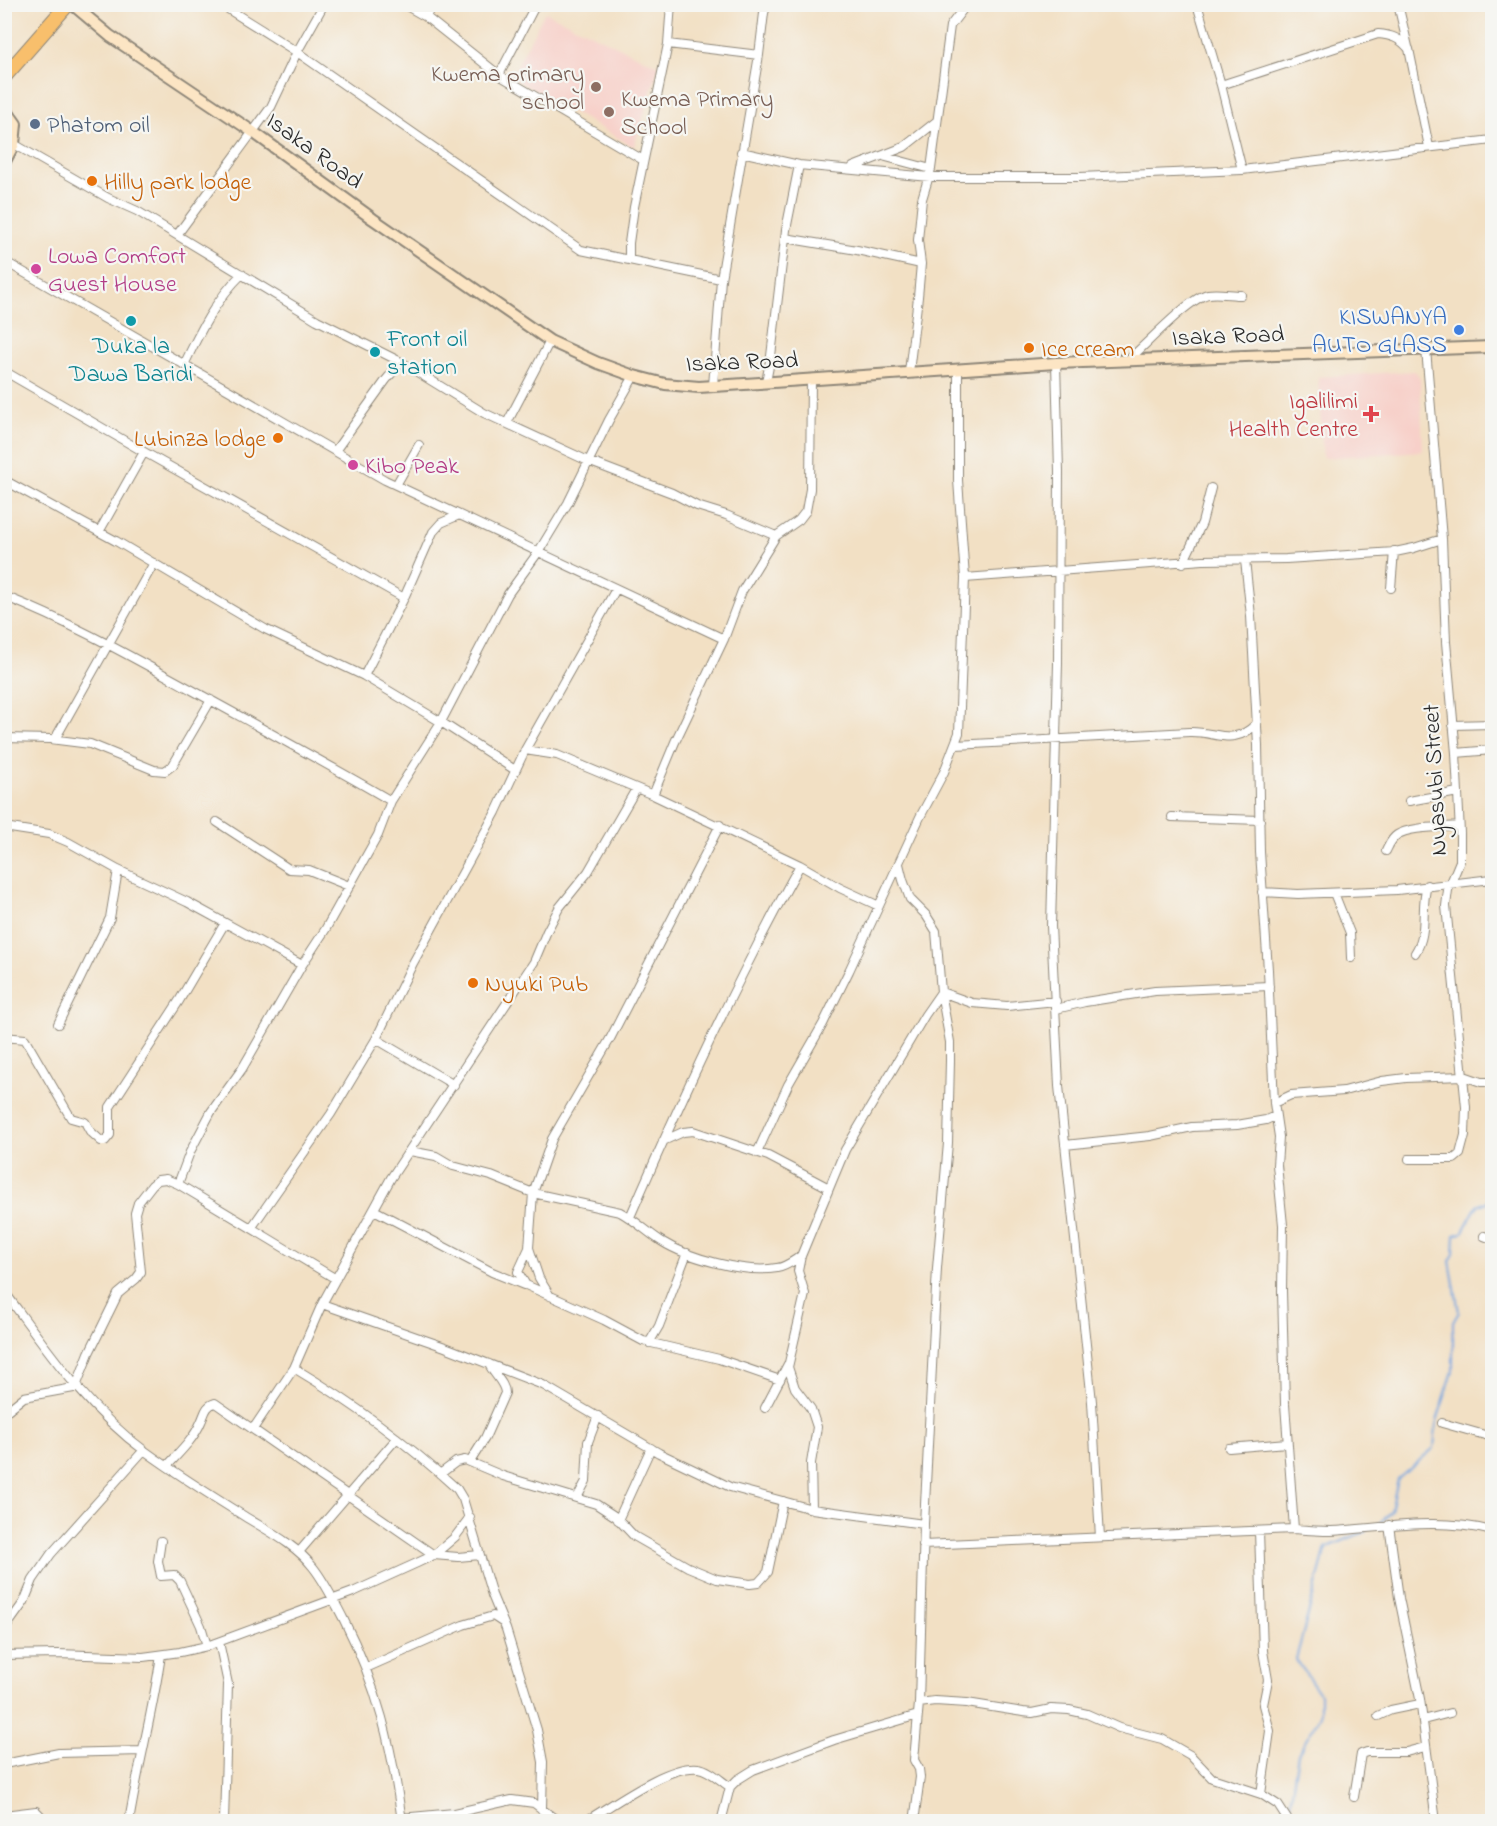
<svg xmlns="http://www.w3.org/2000/svg" width="1497" height="1826" font-family="'Indie Flower',sans-serif">
	<rect width="100%" height="100%" fill="#f6f6f2"/>
	<filter id="ink" filterUnits="userSpaceOnUse"><feTurbulence type="fractalNoise" baseFrequency=".0167" numOctaves="2"/><feDisplacementMap in="SourceGraphic" scale="12" xChannelSelector="R" yChannelSelector="G"/><feConvolveMatrix kernelMatrix="1 2 1 2 8 2 1 2 1" color-interpolation-filters="sRGB"/></filter>
	<filter id="wash" filterUnits="userSpaceOnUse"><feTurbulence type="fractalNoise" baseFrequency=".008" numOctaves="4" result="noise"/><feDisplacementMap in="SourceGraphic" scale="24" xChannelSelector="R" yChannelSelector="G"/><feGaussianBlur stdDeviation="1.35" result="paint"/><feColorMatrix in="noise" values="0 0 0 0 0 0 0 0 0 0 0 0 0 0 0 0 0 1.4 0 .05"/><feComposite in="paint" operator="in"/></filter>
	<g filter="url(#wash)">
		<rect width="100%" height="100%" fill="#f2e0c4"/>
		<path fill="#f7d0c9" d="M545,12L659,66L634,147L511,77Z
			M1415,371L1420,378L1423,451L1323,458L1318,377Z"/>
		<g fill="none" stroke-linecap="round" stroke-linejoin="round">
			<path stroke="#74a4de" stroke-width="2" d="M1379,1525L1391,1511L1398,1479L1434,1448L1436,1424L1453,1371V1322L1459,1312L1450,1261L1454,1254L1455,1235L1462,1233L1477,1206L1487,1202L1492,1194
				M1288,1817L1298,1754L1320,1716V1694L1296,1659L1326,1548L1366,1531"/>
		</g>
	</g>
	<g filter="url(#ink)">
		<g fill="none" stroke-linecap="round" stroke-linejoin="round">
			<g stroke="#8e8678" stroke-width="10">
				<path id="street" d="M220,4L297,52L581,250L721,279
					M403,4L426,17L499,75L643,160
					M1197,4L1221,85L1242,170
					M1398,4L1408,47
					M426,17L432,4
					M668,44L759,55
					M499,75L536,4
					M1221,85L1378,34C1391,35 1400,38 1409,49L1429,147
					M14,144L108,198L137,211L317,320L401,362L484,413L588,461L672,493L697,506L726,515L776,536
					M741,152L799,165L930,177H1080L1242,170L1492,140
					M886,157L931,169
					M853,167L904,147L937,121
					M177,235L271,107L297,52L324,4
					M785,238L857,250L921,264
					M629,260V243L634,207L668,44L671,4
					M4,261L385,480L724,639
					M1128,360C1145,346 1189,298 1208,294C1217,292 1231,295 1241,295
					M1056,363L1059,471L1058,663L1051,926L1059,1086L1092,1402L1100,1537
					M184,365C199,333 216,299 242,274
					M4,371L144,452L404,598
					M909,372L918,297L921,264L918,240L922,199L931,169L950,26L967,4
					M766,382L771,356L786,230L799,165
					M713,386L721,279L759,55L764,13L767,4
					M507,423L550,341
					M335,451L386,380L401,362
					M4,480L116,541L265,629L364,676L441,722L515,770
					M396,485L419,445
					M99,532L144,452
					M1245,560L1251,616L1258,745L1260,852L1268,970L1274,1103L1279,1137L1277,1165L1283,1225L1282,1291L1285,1404L1294,1529
					M1183,563L1202,523L1211,488
					M965,578L1203,560L1286,559L1395,552L1414,548L1442,539
					M1391,588L1394,551
					M4,596C70,622 130,656 192,690C259,727 326,763 391,801
					M364,676L404,598L433,532L441,523L459,515
					M1453,725L1492,724
					M4,738L50,739L90,744L154,770L165,771L173,765L211,700
					M55,739L154,563
					M956,745L1189,732C1217,731 1233,747 1256,724
					M525,750L557,755L653,795L800,865L840,888L879,906
					M1456,753L1492,750
					M653,795L675,742L724,639L742,591L776,536L799,520L806,511L810,489L811,379
					M1409,801L1458,792
					M1172,817L1260,820
					M217,822L289,869L309,870L349,886
					M720,825L610,1039L552,1139L533,1193L529,1248L518,1272L526,1285L604,1320L643,1341L719,1359L780,1380
					M4,827L49,834L68,842L118,870L187,902L302,965
					M1386,851C1389,845 1391,839 1397,835C1410,826 1443,828 1459,826
					M899,864L903,880L910,899L926,915L936,931L941,992L950,1042V1061L948,1143L937,1268L924,1524L919,1703L914,1760L919,1769L920,1777L914,1822
					M1262,892L1298,894L1397,890L1492,879
					M1334,893L1350,933L1351,958
					M1415,953C1429,932 1420,908 1427,885
					M1056,1009L1085,1002L1155,991L1269,986
					M58,1024L110,918L118,870
					M4,1037L25,1039L71,1118L85,1122L90,1131L101,1141H105L110,1135V1107L179,1001L225,923
					M376,1039L454,1085
					M1274,1103L1291,1095L1344,1091L1382,1081L1406,1078L1464,1076L1481,1082H1492
					M663,1141L683,1132L693,1131L768,1156L829,1188
					M1065,1145L1150,1136L1192,1127L1237,1125L1266,1120L1275,1116
					M410,1151L436,1156L453,1166L491,1176L533,1193L620,1212C635,1220 647,1232 661,1241C688,1258 745,1274 777,1268C786,1267 793,1261 801,1256
					M757,1153L788,1085L823,1024L849,971L920,817L944,772L959,733L965,578L958,480V371
					M1409,1159H1454L1460,1154L1465,1135L1466,1107L1446,906L1448,890L1460,861V833L1456,753L1446,642L1442,539L1426,349
					M178,1184L190,1152L211,1112L242,1069L302,965L325,930L378,835L391,801L441,722L508,594L539,551L568,503L609,420L634,376
					M374,1210L492,1272L524,1285
					M630,1217C682,1097 737,978 800,865
					M252,1227L331,1114L376,1039L413,963L496,812L525,750L616,589
					M1484,1236L1492,1239
					M529,1248L539,1278L550,1296
					M4,1291C46,1348 87,1409 145,1451C177,1474 210,1495 244,1516C268,1531 295,1544 313,1567C325,1582 334,1601 343,1618C378,1687 392,1746 402,1822
					M322,1304L445,1347L543,1385L659,1453L730,1487L812,1509L924,1524
					M649,1343L659,1326L687,1253
					M294,1368C353,1403 407,1443 457,1489L463,1499L492,1595L506,1629L537,1730L543,1762L542,1810
					M77,1384L89,1353L118,1294L136,1279L141,1272L135,1213L138,1203L152,1185L158,1180L166,1179L178,1184L336,1279
					M765,1408L788,1364
					M4,1413L24,1397L79,1387
					M1442,1423L1492,1437
					M253,1429L294,1368L322,1304L391,1178L534,962L547,931L559,908L588,872L636,789
					M1229,1448L1287,1443
					M470,1462L485,1438L505,1393C505,1383 493,1374 489,1364
					M167,1466C179,1453 194,1439 201,1422C205,1414 205,1406 215,1403L434,1555L458,1557L480,1555
					M440,1474L456,1462L465,1460L503,1476L596,1504L616,1517L634,1536L688,1567L717,1579L750,1584L758,1583L768,1572L783,1501
					M577,1498L586,1481L588,1442L598,1416
					M812,1509L811,1463L817,1427L811,1409L795,1388L788,1367L805,1294L798,1271L801,1256L845,1150L925,1015L941,992L972,1003L1007,1006L1056,1001
					M618,1520L651,1448
					M1389,1525L1399,1598L1420,1699L1436,1822
					M1259,1531L1263,1651L1268,1680L1263,1705L1270,1731L1261,1794
					M161,1541L158,1561L161,1576L174,1575L180,1581L201,1626L207,1646
					M923,1545L1294,1529C1306,1530 1319,1531 1331,1531C1385,1528 1439,1517 1492,1531
					M299,1552L397,1438
					M4,1630L24,1602L33,1580L51,1554L144,1450
					M219,1642L228,1684L224,1822
					M4,1655L58,1654L143,1657L180,1652L207,1646L353,1592L417,1563L434,1555L455,1537L470,1517
					M366,1668L463,1625L493,1616L502,1622
					M919,1703L935,1701L967,1703L1023,1712L1032,1713L1051,1709L1069,1710L1087,1714L1119,1728L1162,1739L1190,1755L1212,1778L1261,1794L1278,1805L1289,1822
					M1378,1716L1391,1710L1420,1704
					M1423,1720L1450,1713
					M4,1764L59,1753L142,1751
					M1354,1797L1361,1754L1367,1752H1406L1425,1747
					M4,1815L36,1811L40,1815V1822
					M401,1818L454,1813L512,1800L534,1803L559,1822
					M129,1822C138,1766 153,1711 161,1655
					M584,1822C612,1806 666,1765 698,1768C709,1769 721,1781 730,1787
					M721,1822L730,1787L737,1780L753,1770L834,1740L918,1715"/>
			</g>
			<g stroke="#8e8678" stroke-width="14">
				<path id="secondary" d="M72,4L110,36L253,132L373,219L550,341L598,363L634,376L665,384L699,387L1056,363L1492,347
					M4,107L16,124L14,144L4,163"/>
			</g>
			<g stroke="#8e8678" stroke-width="16">
				<path id="highway" d="M4,77L68,4"/>
			</g>
			<use href="#street" stroke="#fff" stroke-width="8"/>
			<use href="#secondary" stroke="#fce5c4" stroke-width="10"/>
			<use href="#highway" stroke="#f8bf6c" stroke-width="14"/>
		</g>
	</g>
	<g fill="#8d6e63" stroke="#f6f6f2" stroke-width="2">
		<circle cx="596" cy="87" r="6"/>
		<circle cx="609" cy="112" r="6"/>
	</g>
	<circle fill="#5c6f8a" stroke="#f6f6f2" stroke-width="2" cx="35" cy="124" r="6"/>
	<g fill="#e8710a" stroke="#f6f6f2" stroke-width="2">
		<circle cx="92" cy="181" r="6"/>
		<circle cx="1029" cy="348" r="6"/>
		<circle cx="278" cy="438" r="6"/>
		<circle cx="473" cy="983" r="6"/>
	</g>
	<g fill="#d1479c" stroke="#f6f6f2" stroke-width="2">
		<circle cx="36" cy="269" r="6"/>
		<circle cx="353" cy="465" r="6"/>
	</g>
	<g fill="#0f9aa8" stroke="#f6f6f2" stroke-width="2">
		<circle cx="131" cy="321" r="6"/>
		<circle cx="375" cy="352" r="6"/>
	</g>
	<circle fill="#3f7fe0" stroke="#f6f6f2" stroke-width="2" cx="1459" cy="330" r="6"/>
	<path fill="#e0444e" stroke="#f6f6f2" stroke-width="2" d="M1368 405h6v6h6v6h-6v6h-6v-6h-6v-6h6z"/>
	<g text-anchor="middle" stroke-width="4.5" stroke-linejoin="round" paint-order="stroke">
		<g font-size="24" fill="#785e54" stroke="#f6f6f2" text-anchor="end">
			<text x="584" y="81">Kwema primary<tspan x="584" dy="28">school</tspan></text>
			<text x="621" y="106" text-anchor="start">Kwema Primary<tspan x="621" dy="28">School</tspan></text>
		</g>
		<g font-size="24" fill="#4e5e75" stroke="#f6f6f2" text-anchor="start">
			<text x="47" y="132">Phatom oil</text>
		</g>
		<g font-size="24" fill="#2b2b2b" stroke="#f6f6f2">
			<text transform="translate(315 150) rotate(36)" y="8">Isaka Road</text>
			<text transform="translate(1228 335) rotate(-2)" y="8">Isaka Road</text>
			<text transform="translate(742 361) rotate(-2)" y="8">Isaka Road</text>
			<text transform="translate(1434 780) rotate(-93)" y="8">Nyasubi Street</text>
		</g>
		<g font-size="24" fill="#c56008" stroke="#f6f6f2" text-anchor="start">
			<text x="104" y="189">Hilly park lodge</text>
			<text x="1041" y="356">Ice cream</text>
			<text x="266" y="446" text-anchor="end">Lubinza lodge</text>
			<text x="485" y="991">Nyuki Pub</text>
		</g>
		<g font-size="24" fill="#b23c85" stroke="#f6f6f2" text-anchor="start">
			<text x="48" y="263">Lowa Comfort<tspan x="48" dy="28">Guest House</tspan></text>
			<text x="365" y="473">Kibo Peak</text>
		</g>
		<g font-size="24" fill="#366cbe" stroke="#f6f6f2" text-anchor="end">
			<text x="1447" y="324">KISWANYA<tspan x="1447" dy="28">AUTO GLASS</tspan></text>
		</g>
		<g font-size="24" fill="#0d838f" stroke="#f6f6f2" text-anchor="start">
			<text x="387" y="346">Front oil<tspan x="387" dy="28">station</tspan></text>
			<text x="131" y="353" text-anchor="middle">Duka la<tspan x="131" dy="28">Dawa Baridi</tspan></text>
		</g>
		<g font-size="24" fill="#be3a42" stroke="#f6f6f2" text-anchor="end">
			<text x="1358" y="408">Igalilimi<tspan x="1358" dy="28">Health Centre</tspan></text>
		</g>
	</g>
	<rect width="1497" height="1826" fill="none" stroke="#f6f6f2" stroke-width="24"/>
</svg>
